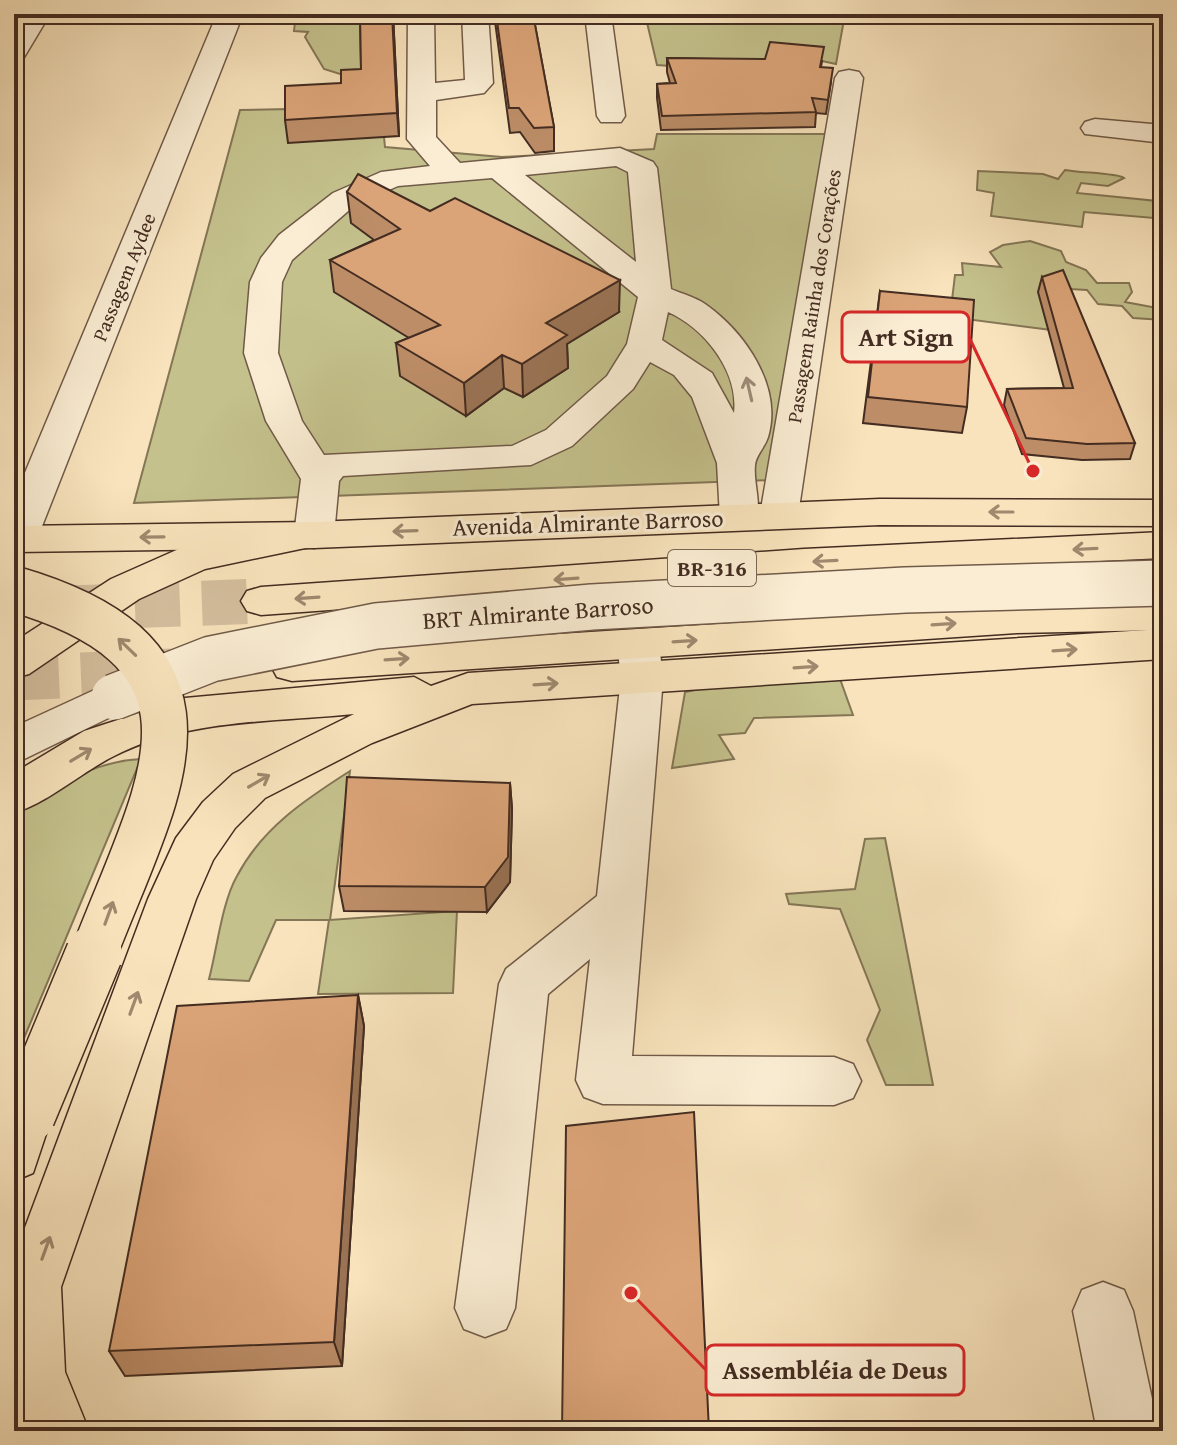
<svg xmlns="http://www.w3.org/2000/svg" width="1177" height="1445" font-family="'Gentium Book Plus',serif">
	<rect width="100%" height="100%" fill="#f8e3bc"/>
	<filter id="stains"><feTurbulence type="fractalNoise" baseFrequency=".0025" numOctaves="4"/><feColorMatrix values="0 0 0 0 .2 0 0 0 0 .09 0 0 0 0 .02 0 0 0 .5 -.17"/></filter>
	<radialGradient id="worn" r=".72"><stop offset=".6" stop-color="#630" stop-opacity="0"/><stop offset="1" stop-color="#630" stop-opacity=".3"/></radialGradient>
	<path fill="#c4c18c" stroke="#847656" stroke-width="2" d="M296,14H363V70L340,74L324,69L305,37L308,32L294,31Z
		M645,14H845L836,64L822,61L757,72L657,65Z
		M289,109L384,137L385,147L502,157L654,149L657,134H832L774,480L134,503L240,110Z
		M1065,170C1080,173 1117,173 1124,178L1108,186L1081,183L1077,193L1157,201L1154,218L1084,212L1082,227L991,216L994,193L977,190L978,171L1043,174L1058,179Z
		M1030,241L1061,251L1066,262L1086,270L1097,283H1129L1132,292L1125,302L1163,309V320L1133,318L1122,306L1098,304L1087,290L1070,289L1075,333L950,317L955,275H963L962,263L1001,267L990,252L1003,245Z
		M753,679H840L853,715L754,718L745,733L719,735L734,759L672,768L685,692Z
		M141,759L14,1062V811C53,787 94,761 141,759Z
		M350,771L330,920L457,911L453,993L318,994L329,920H276L249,981L209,979C217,949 222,902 237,876C262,828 306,799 350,771Z
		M885,838L933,1085H886L867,1040L880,1010L840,909L789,904L786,894L855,889L865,839Z"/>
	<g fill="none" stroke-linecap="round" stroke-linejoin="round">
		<path stroke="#d4be9d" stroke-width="45" stroke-dasharray="45 22" stroke-linecap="butt" d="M68,608L261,601
			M14,678L171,671"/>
		<g stroke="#705a48" stroke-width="3">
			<path id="minor" d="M24,14H50L23,59L14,61V31Z
				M217,14H243L37,539L31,548L14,551V499Z
				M408,14H434L435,83L465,80L462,14H488L493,83L484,93L436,100V137L460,163L620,148L653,162L657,168L671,289C682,294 695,297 705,304C745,332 783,387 768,437C765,447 756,455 755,465C753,486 764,508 753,526L739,530L725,526L720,517L717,463L692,397L674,375L650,362L633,389L572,446L531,465L343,476L339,481L334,535L328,544L314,548L300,544L294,535L301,479L266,421L244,353L250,282L261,258L279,235L333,193L381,172L430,166L407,139ZM616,166L628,172L636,262L525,175ZM492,178L638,297L627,344L607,376L546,430L512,446L324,455L302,421L278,353L282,282L292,260L355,205L398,186ZM668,312C704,328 739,371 734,413L712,373L662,340Z
				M585,14H611L625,116L621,122H601L597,116Z
				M849,70L859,72L863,78L798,515L793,524L779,528L765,524L760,515L835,78L839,72Z
				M1095,119L1163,125V143L1085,134L1081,128L1085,122Z
				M638,629L653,633L659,644L663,678L632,1056L834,1057L853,1064L861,1081L853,1098L834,1105L603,1104L584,1097L576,1080L590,959L548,994L515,1308L506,1329L485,1337L464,1329L455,1308L499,984L506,969L597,896L621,678L617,644L623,633Z
				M114,681L129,686L136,697L129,708L14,764V727Z
				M1103,1282L1124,1290L1133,1311L1159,1431H1097L1073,1311L1082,1290Z"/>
		</g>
		<g stroke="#432c21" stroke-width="3">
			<path id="major" d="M296,525L310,529L316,538L310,547L205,569L139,599L29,674L14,678V642L111,579L181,548Z
				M1163,629V659L472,704L372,743L265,798L235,828L213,860L196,899L61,1287L65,1372L89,1431H27L14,1397V1257L148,899L176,838L203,802L233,774L354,714C275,722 186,719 114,756C80,773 51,801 14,813V773L84,731L185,698L414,677L431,686L468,673Z
				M21,1103L40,1110L48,1128L33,1173L14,1181V1106Z"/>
		</g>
		<g stroke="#432c21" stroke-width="3">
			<path id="highway" d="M880,499L1163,500V526L880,525L314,548L14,552V526L314,522Z
				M1163,532V558L804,575L261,615L247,611L241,601L247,591L261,587L804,549Z
				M1163,602V630L1017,633L292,681L277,677L271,666L277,655L292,651L1017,605Z"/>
		</g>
		<use href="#minor" fill="#faedd3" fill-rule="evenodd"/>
		<use href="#major" fill="#f8e3bc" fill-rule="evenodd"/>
		<use href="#highway" fill="#f8e3bc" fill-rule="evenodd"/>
		<g stroke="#705a48" stroke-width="48" stroke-linecap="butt">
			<path id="minor-bridge" d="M114,697L211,659L376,626L592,607L905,590L1163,583"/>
		</g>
		<g stroke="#432c21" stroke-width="48" stroke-linecap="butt">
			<path id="highway-bridge-far1" d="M14,589C248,657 155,793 93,956"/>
		</g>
		<g stroke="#432c21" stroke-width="59" stroke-linecap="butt">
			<path id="highway-bridge" d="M27,1115L94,954"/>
		</g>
		<use href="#minor-bridge" stroke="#faedd3" stroke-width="45"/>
		<use href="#highway-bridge-far1" stroke="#f8e3bc" stroke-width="45"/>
		<use href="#highway-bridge" stroke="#f8e3bc" stroke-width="56"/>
	</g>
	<path fill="#bc8d67" stroke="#432c21" stroke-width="2" d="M360,14H393L399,136L288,143L285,120L361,69Z
		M494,14H533L554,127V151L535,153L520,132L510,133Z
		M667,58L822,61L821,67L831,82L826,114L816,113L815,127L661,130L657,98V84L670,83L667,72Z
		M347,192L619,312L567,344L568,368L523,397L504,388L466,416L400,376L396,343L409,338L334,292L330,260L374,240L351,223Z
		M1042,277L1135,443L1130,459L1082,460L1022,454L1004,405L1007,389L1064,388L1038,292Z
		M880,291L967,407L962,433L863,423Z
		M510,783L512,809L510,882L487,912L344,911L339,886Z
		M358,995L364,1026L342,1366L125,1376L109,1351Z"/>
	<path fill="#997354" stroke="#432c21" stroke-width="2" d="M392,14H393L399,136L397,113Z
		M620,280L619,312L567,344L568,368L523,397L522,364L546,323Z
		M502,355L504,388L466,416L464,383Z
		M510,783L512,809L510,882L487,912L485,887Z
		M358,995L364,1026L342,1366L334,1342Z"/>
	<path fill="#dba478" stroke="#432c21" stroke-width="2" d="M360,14H392L397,113L285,120V86L341,83V70L361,69Z
		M496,14H533L554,127L534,128L519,108H509Z
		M770,42L824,47L820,67L833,68L828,100L812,98L816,112L662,116L657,84L676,83L667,58L765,59Z
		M358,174L430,211L455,198L620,280L546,323L567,335L522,364L502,355L464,383L396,343L440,325L330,260L400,229L347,192Z
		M1063,270L1135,443L1087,444L1026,438L1007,389L1073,388L1042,277Z
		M880,291L974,300L967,407L868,397Z
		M347,777L510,783L508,857L485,887L339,886Z
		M358,995L334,1342L109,1351L177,1006Z
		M694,1112L709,1431H562L566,1126Z"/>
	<defs><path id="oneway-shaft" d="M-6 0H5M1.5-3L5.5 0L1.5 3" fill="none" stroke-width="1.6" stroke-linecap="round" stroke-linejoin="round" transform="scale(2)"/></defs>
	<use stroke="#9e8c7a" href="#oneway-shaft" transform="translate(749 389) rotate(-103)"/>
	<g stroke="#9e886e">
		<use href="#oneway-shaft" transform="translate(1001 512) rotate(-180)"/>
		<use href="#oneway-shaft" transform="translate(405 531) rotate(178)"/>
		<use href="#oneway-shaft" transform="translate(152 537) rotate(179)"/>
		<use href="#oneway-shaft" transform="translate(1085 549) rotate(177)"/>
		<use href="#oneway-shaft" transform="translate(825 561) rotate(177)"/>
		<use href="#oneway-shaft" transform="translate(566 579) rotate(176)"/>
		<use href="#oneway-shaft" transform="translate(307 598) rotate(176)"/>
		<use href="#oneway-shaft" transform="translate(944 624) rotate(-4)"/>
		<use href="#oneway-shaft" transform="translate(685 641) rotate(-4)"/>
		<use href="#oneway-shaft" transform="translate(127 647) rotate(-136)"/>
		<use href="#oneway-shaft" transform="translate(1065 650) rotate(-4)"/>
		<use href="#oneway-shaft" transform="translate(397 659) rotate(-4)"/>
		<use href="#oneway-shaft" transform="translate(806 667) rotate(-4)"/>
		<use href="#oneway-shaft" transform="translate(546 684) rotate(-4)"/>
		<use href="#oneway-shaft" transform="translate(81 755) rotate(-31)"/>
		<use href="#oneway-shaft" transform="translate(259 781) rotate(-30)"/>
		<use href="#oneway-shaft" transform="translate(109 913) rotate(-70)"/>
		<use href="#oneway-shaft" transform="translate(134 1003) rotate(-70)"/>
		<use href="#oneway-shaft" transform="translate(46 1248) rotate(-70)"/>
	</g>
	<g text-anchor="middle" stroke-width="6" stroke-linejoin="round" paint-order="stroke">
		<g font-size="20" fill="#432c21" stroke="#faedd3">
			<text transform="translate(124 277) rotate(-68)" y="7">Passagem Aydee</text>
			<text transform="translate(814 296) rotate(-81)" y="7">Passagem Rainha dos Corações</text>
		</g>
		<rect fill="#faedd3" stroke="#7a6656" stroke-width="2" x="668" y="550" width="88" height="36" rx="6"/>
		<g font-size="22" font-weight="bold" fill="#432c21">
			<text x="712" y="576">BR-316</text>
		</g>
		<g font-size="24" fill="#432c21" stroke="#faedd3">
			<text transform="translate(588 523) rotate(-2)" y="8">Avenida Almirante Barroso</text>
			<text transform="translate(538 613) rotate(-4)" y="8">BRT Almirante Barroso</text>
		</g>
	</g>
	<path fill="none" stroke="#d62828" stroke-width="3" d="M1033 471L969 337M631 1293L706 1370"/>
	<g fill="#d62828" stroke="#faedd3" stroke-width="3">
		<circle cx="1033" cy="471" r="8"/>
		<circle cx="631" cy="1293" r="8"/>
	</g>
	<g fill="#faedd3" stroke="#d62828" stroke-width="3">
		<rect x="842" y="312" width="127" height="50" rx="8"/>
		<rect x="706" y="1345" width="258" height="50" rx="8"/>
	</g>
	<g font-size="26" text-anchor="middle" font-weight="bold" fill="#432c21">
		<text x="906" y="346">Art Sign</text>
		<text x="835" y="1379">Assembléia de Deus</text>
	</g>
	<rect width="1177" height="1445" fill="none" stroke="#f8e3bc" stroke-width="48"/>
	<rect x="16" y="16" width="1145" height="1413" fill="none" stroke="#432c21" stroke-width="4"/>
	<rect x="24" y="24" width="1129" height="1397" fill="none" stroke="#432c21" stroke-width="2"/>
	<rect width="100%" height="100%" filter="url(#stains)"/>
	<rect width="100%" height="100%" fill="url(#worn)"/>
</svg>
